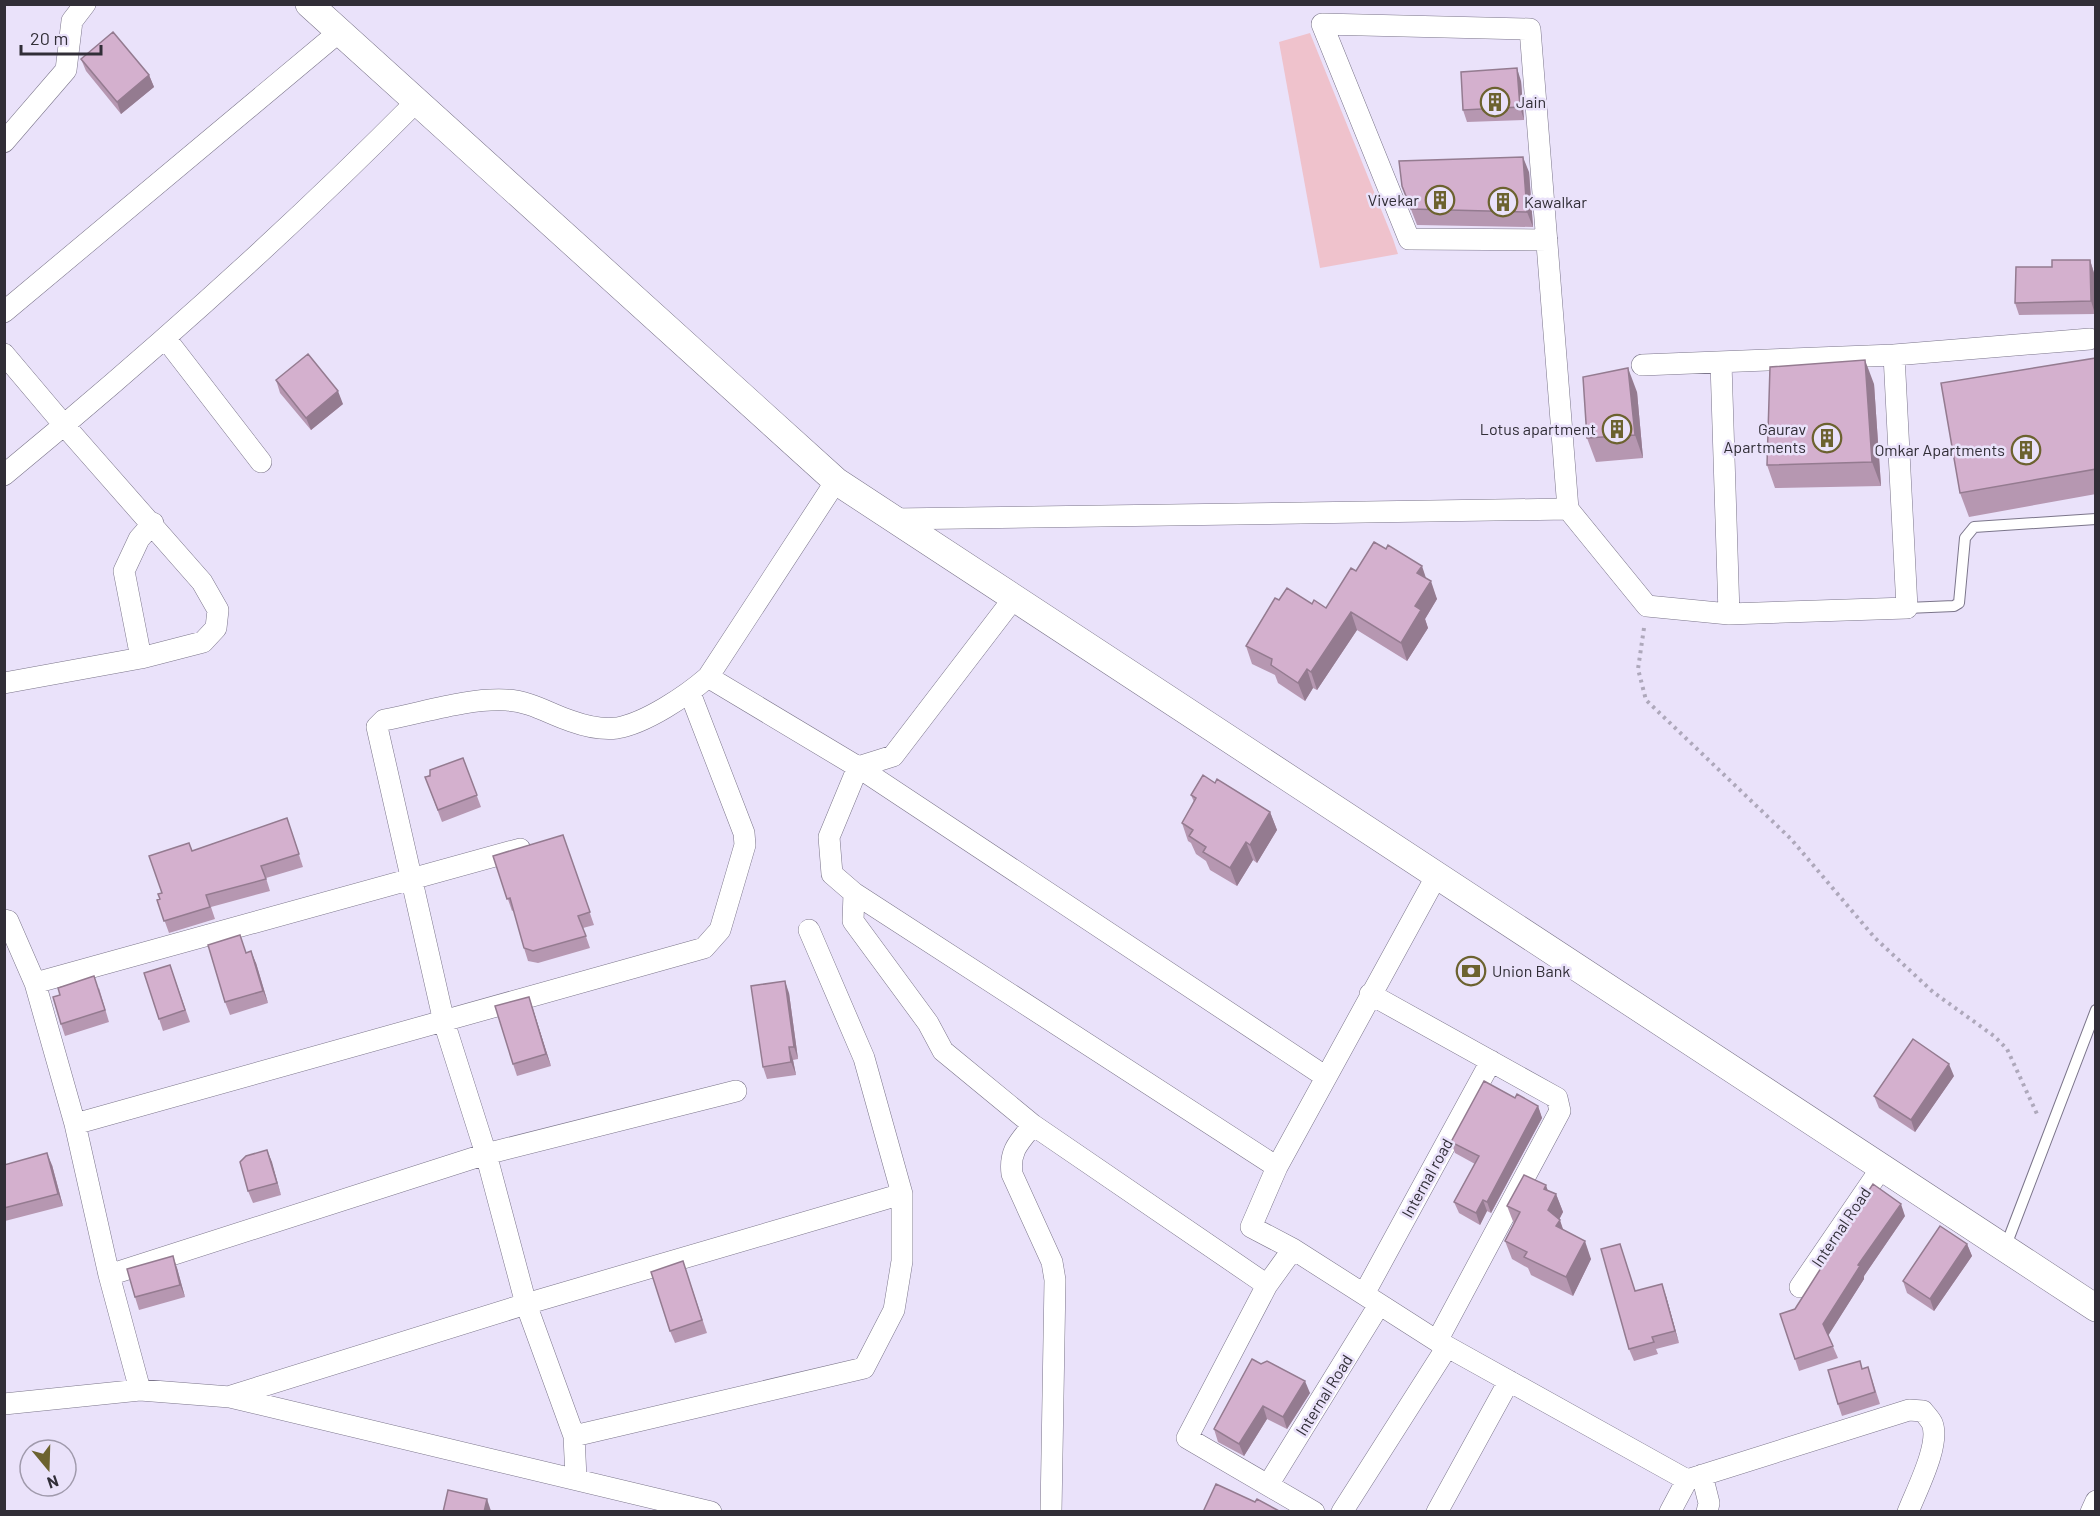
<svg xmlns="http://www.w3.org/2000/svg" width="2100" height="1516" font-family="Barlow,sans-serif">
	<rect width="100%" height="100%" fill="#eae2fa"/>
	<path fill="#efc2cc" d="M1310,33L1393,239L1398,254L1320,268L1279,42Z"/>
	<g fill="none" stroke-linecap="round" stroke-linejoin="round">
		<g stroke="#7b758a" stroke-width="12">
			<path id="service" d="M1907,608L1954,606L1959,603L1965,538L1974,527L2096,519
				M2005,1248L2096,1010"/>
		</g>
		<g stroke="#7b758a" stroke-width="22">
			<path id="minor" d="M4,142L66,70L72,21L85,4
				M4,312L339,32
				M166,339L261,462
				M4,354L64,425L4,475
				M1894,355L2090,339
				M1721,363L1729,614
				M836,481L708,677L858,767L829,837L832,874L854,893L853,921L928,1023L943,1051L1033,1125L1267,1285
				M1568,509L1647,606L1729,614L1907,608L1894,355L1642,365
				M893,519L1568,509L1530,29L1322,24L1409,239L1547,240
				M141,658L124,571L139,539L153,523
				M4,683L141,658L203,642L216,628L218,610L202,582L64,425C186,322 304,215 416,102
				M858,767L1326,1077
				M858,767L893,756L1014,598
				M1437,875L1277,1167L1251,1227L1293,1249L1437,1341L1687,1480L1670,1512
				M854,893L1277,1167
				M4,920L8,921L35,983L75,1124L109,1275L140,1390L230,1397L711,1512
				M35,983L520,849
				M1370,994L1557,1098L1560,1111L1437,1341
				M75,1124L704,948L720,930L745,845L744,833L690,693
				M1033,1125C1019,1142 1009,1151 1012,1174L1052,1262L1055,1280L1051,1512
				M1293,1249L1267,1285L1187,1438L1314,1512
				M109,1275L486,1154L736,1091
				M1800,1287L1882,1167
				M1364,1294L1491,1061
				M231,1396L526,1304L902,1194
				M4,1404L140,1390
				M574,1436L864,1368L894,1310L902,1261V1194L864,1058L809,930
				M1702,1475L1709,1503L1707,1512
				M576,1478L574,1436L526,1304L486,1154L444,1022L377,727L384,720C423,713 466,698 506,700C530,701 550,714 571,721C585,726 602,730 617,728C646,723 686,696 708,677
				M1687,1480L1909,1410L1923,1411C1926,1415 1930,1419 1932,1423C1941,1444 1916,1491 1908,1512
				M1268,1485L1379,1305
				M1342,1512L1447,1347
				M1437,1512L1509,1381
				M2091,1512L2096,1501"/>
		</g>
		<g stroke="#7b758a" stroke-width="28">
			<path id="tertiary" d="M309,4L836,481L2096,1308"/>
		</g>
		<path stroke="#aea8bb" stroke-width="4" stroke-dasharray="3 4.5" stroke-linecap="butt" d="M1644,628L1638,669L1646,700L1791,839L1875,938L1933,992L1994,1036L2007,1049L2037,1114"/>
		<use href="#service" stroke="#fff" stroke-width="10"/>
		<use href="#minor" stroke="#fff" stroke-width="21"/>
		<use href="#tertiary" stroke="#fff" stroke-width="27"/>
	</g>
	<path fill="#b697b1" d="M81,59L149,75L154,87L121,114L86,71Z
		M1521,81L1524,120L1467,122L1463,110Z
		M1529,172L1533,227L1417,225L1402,186Z
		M2090,260L2094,273L2095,314L2019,315L2015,303Z
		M2096,358V494L1969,517L1960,493Z
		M276,380L343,404L311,430L280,393Z
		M1874,384L1881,486L1775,488L1767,465Z
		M1637,392L1643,458L1596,462L1587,438Z
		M1356,571L1426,578L1437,599L1425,619L1428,628L1407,661L1357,630L1317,690L1313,688L1305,701L1278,683L1275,675L1252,664L1246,646L1279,600L1312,604L1326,608Z
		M463,758L481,807L442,822L425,777Z
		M1215,783L1270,812L1277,830L1257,863L1253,860L1237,886L1210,870L1206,861L1196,854L1191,843L1188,841L1182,823L1194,802L1191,795Z
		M287,818L303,867L266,878L270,891L211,907L215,919L169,933L157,900L160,899L162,893L192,851Z
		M563,835L594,925L583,928L590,948L538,963L528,961L524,948L514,910L512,911L493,856Z
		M247,953L256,963L268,1003L230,1015L225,1002Z
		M170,965L190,1022L163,1031L144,973Z
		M99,988L109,1022L65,1036L61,1024Z
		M789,993L798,1059L793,1060L796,1075L767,1079L763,1067Z
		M529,997L551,1066L517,1076L513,1064Z
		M1954,1076L1915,1132L1879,1108L1874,1096Z
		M1515,1098L1538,1106L1542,1118L1491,1213L1487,1211L1480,1225L1459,1213L1454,1202L1475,1164L1455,1153L1451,1142Z
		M267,1150L281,1195L253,1203L248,1191Z
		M4,1165H52L63,1206L5,1221L4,1219Z
		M1547,1190L1556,1194L1563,1212L1559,1219L1563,1230L1591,1259L1573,1296L1531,1275L1528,1268L1512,1259L1505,1241L1514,1224L1507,1206Z
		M1905,1216L1864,1276V1279L1828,1335L1838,1358L1799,1371L1780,1314L1795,1309L1841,1237L1840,1233Z
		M1967,1244L1972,1256L1934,1311L1907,1293L1903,1281Z
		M1624,1256L1635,1291L1666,1296L1679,1343L1656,1349L1658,1354L1634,1361L1629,1349Z
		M683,1261L707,1333L675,1343L670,1331Z
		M177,1268L185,1297L139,1310L135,1297Z
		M1252,1359L1310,1393L1287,1429L1267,1419L1244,1456L1218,1442L1214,1429Z
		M1863,1368L1872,1379L1880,1404L1842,1416L1838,1404Z"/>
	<path fill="#947b90" d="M1517,68L1521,81L1524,120L1520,107Z
		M149,75L154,87L121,114L117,102Z
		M1523,157L1529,172L1533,227L1527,212Z
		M2090,260L2094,273L2095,314L2091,301Z
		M1865,360L1874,384L1881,486L1872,462Z
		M1628,368L1637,392L1643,458L1635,435Z
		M338,391L343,404L311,430L306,418Z
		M1422,566L1428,584L1417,573Z
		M1431,581L1437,599L1425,619L1428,628L1407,661L1401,643L1415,606Z
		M1351,612L1357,630L1317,690L1311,672Z
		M1307,669L1313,688L1305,701L1298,683Z
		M1270,812L1277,830L1257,863L1250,845Z
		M1246,842L1253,860L1237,886L1230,868Z
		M251,951L256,963L268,1003L263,991Z
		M785,981L789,993L798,1059L794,1047Z
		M529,997L533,1009L551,1066L546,1054Z
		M789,1047L793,1060L796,1075L791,1062Z
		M1949,1064L1954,1076L1915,1132L1911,1120Z
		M1538,1106L1542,1118L1491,1213L1487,1202Z
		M267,1150L272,1162L281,1195L277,1183Z
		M47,1153L52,1165L63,1206L58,1194Z
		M1546,1185L1552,1203L1556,1194L1563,1212L1555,1228L1548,1210L1544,1189Z
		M1483,1200L1487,1211L1480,1225L1476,1213Z
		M1901,1204L1905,1216L1864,1276V1279L1828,1336L1823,1324L1858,1265Z
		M1560,1220L1566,1238L1556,1226Z
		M1585,1241L1591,1259L1573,1296L1566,1277Z
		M1967,1244L1972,1256L1934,1311L1930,1299Z
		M173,1256L177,1268L185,1297L180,1285Z
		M1662,1284L1666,1296L1679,1343L1675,1331Z
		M1305,1381L1310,1393L1287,1429L1283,1417Z
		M1263,1406L1267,1419L1244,1456L1239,1444Z
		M487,1499L491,1511V1512H484Z"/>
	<path fill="#d4b0ce" stroke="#947b90" stroke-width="1.5" d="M113,32L149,75L117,102L81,59Z
		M1517,68L1520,107L1463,110L1461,72Z
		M1523,157L1527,212L1411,209L1402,186L1399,161Z
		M2052,260H2090L2091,301L2015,303L2016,267H2052Z
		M308,354L338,391L306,418L276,380Z
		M2096,358V469L1960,493L1941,383Z
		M1865,360L1872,462L1767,465L1770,367Z
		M1628,368L1635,435L1587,438L1583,377Z
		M1374,542L1386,549L1388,545L1422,566L1417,573L1431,581L1415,606L1421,610L1401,643L1351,612L1311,672L1307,669L1298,683L1271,665L1272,659L1246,646L1275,598L1279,600L1287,588L1312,604L1314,600L1326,608L1351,568L1356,571Z
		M463,758L477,795L438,810L425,777L430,776V770Z
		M1203,775L1215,783L1217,779L1270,812L1250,845L1246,842L1230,868L1203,852L1206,847L1189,836L1193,830L1182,823L1196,798L1191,795Z
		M287,818L299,854L261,866L266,879L206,895L210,907L164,921L157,900L160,899L158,894L162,893L149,856L189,843L192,851Z
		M563,835L590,912L578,916L586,936L533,951L524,948L510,898L507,899L493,856Z
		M240,935L246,953L251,951L263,991L225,1002L208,945Z
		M170,965L185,1010L159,1019L144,973Z
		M94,976L105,1010L61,1024L53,997L60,995L58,988Z
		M785,981L794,1047H789L791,1062L763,1067L751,986Z
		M529,997L546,1054L513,1064L495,1006Z
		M1913,1039L1949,1064L1911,1120L1874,1096Z
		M1484,1081L1515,1098L1517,1094L1538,1106L1487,1202L1483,1200L1476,1213L1454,1202L1479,1156L1451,1142Z
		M267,1150L277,1183L248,1191L240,1162L246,1156Z
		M47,1153L58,1194L4,1208V1165Z
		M1524,1175L1546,1185L1544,1189L1556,1194L1548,1210L1560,1220L1556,1226L1585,1241L1566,1277L1524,1257L1527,1252L1505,1241L1520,1212L1507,1206Z
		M1873,1184L1901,1204L1858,1265L1860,1266L1823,1324L1833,1346L1795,1359L1780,1314L1795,1309L1842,1235L1840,1233Z
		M1940,1226L1967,1244L1930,1299L1903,1281Z
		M1620,1244L1635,1291L1662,1284L1675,1331L1652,1337L1654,1342L1629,1349L1601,1249Z
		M173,1256L180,1285L135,1297L127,1269Z
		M683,1261L702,1320L670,1331L651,1272Z
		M1252,1359L1261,1364L1267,1361L1305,1381L1283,1417L1263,1406L1239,1444L1214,1429Z
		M1860,1361L1862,1369L1868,1367L1875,1392L1838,1404L1828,1370Z
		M1216,1484L1255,1502L1257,1499L1281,1512H1203Z
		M448,1490L487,1499L484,1512H443Z"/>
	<defs>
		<g id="building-ring" transform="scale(1.5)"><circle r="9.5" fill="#eae2fa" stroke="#6c622f" stroke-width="1.5"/><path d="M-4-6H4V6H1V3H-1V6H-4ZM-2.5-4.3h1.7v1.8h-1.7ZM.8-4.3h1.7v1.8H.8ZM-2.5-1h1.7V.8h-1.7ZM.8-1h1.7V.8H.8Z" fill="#6c622f"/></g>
		<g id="bank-ring" transform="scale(1.5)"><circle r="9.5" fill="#eae2fa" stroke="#6c622f" stroke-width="1.5"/><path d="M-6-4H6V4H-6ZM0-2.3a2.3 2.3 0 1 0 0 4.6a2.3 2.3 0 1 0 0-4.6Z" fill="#6c622f"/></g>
	</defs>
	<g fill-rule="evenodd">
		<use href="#building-ring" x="1495" y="102"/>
		<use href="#building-ring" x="1440" y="200"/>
		<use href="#building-ring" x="1503" y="202"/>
		<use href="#building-ring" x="1617" y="429"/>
		<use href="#building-ring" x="1827" y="438"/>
		<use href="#building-ring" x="2026" y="450"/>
		<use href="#bank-ring" x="1471" y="971"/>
	</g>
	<g text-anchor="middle" stroke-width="5" stroke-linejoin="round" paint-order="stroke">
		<g font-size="16" fill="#312e37" stroke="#eae2fa" text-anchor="end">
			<text x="1516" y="108" text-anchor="start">Jain</text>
			<text x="1419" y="206">Vivekar</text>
			<text x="1524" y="208" text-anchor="start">Kawalkar</text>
			<text x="1596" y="435">Lotus apartment</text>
			<text x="1806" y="435">Gaurav<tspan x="1806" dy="18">Apartments</tspan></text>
			<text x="2005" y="456">Omkar Apartments</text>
			<text x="1492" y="977" text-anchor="start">Union Bank</text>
		</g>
		<g font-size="16" fill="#312e37" stroke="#eae2fa">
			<text transform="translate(1427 1178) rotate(-61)" y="6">Internal road</text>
			<text transform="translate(1841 1227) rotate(-56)" y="6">Internal Road</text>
			<text transform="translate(1324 1395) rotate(-58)" y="6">Internal Road</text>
		</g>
	</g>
	<rect width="2100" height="1516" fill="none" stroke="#312e37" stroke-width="12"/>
	<g transform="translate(48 1468) rotate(161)"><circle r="28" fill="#eae2fa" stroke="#a09aac" stroke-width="1.5"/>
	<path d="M0-4.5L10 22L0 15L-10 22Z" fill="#6c622f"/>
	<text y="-9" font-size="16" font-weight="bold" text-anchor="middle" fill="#312e37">N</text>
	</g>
	<path d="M21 45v9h80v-9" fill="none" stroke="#312e37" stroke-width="3"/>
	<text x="30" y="45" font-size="18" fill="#312e37" stroke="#eae2fa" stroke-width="4.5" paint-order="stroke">20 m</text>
</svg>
